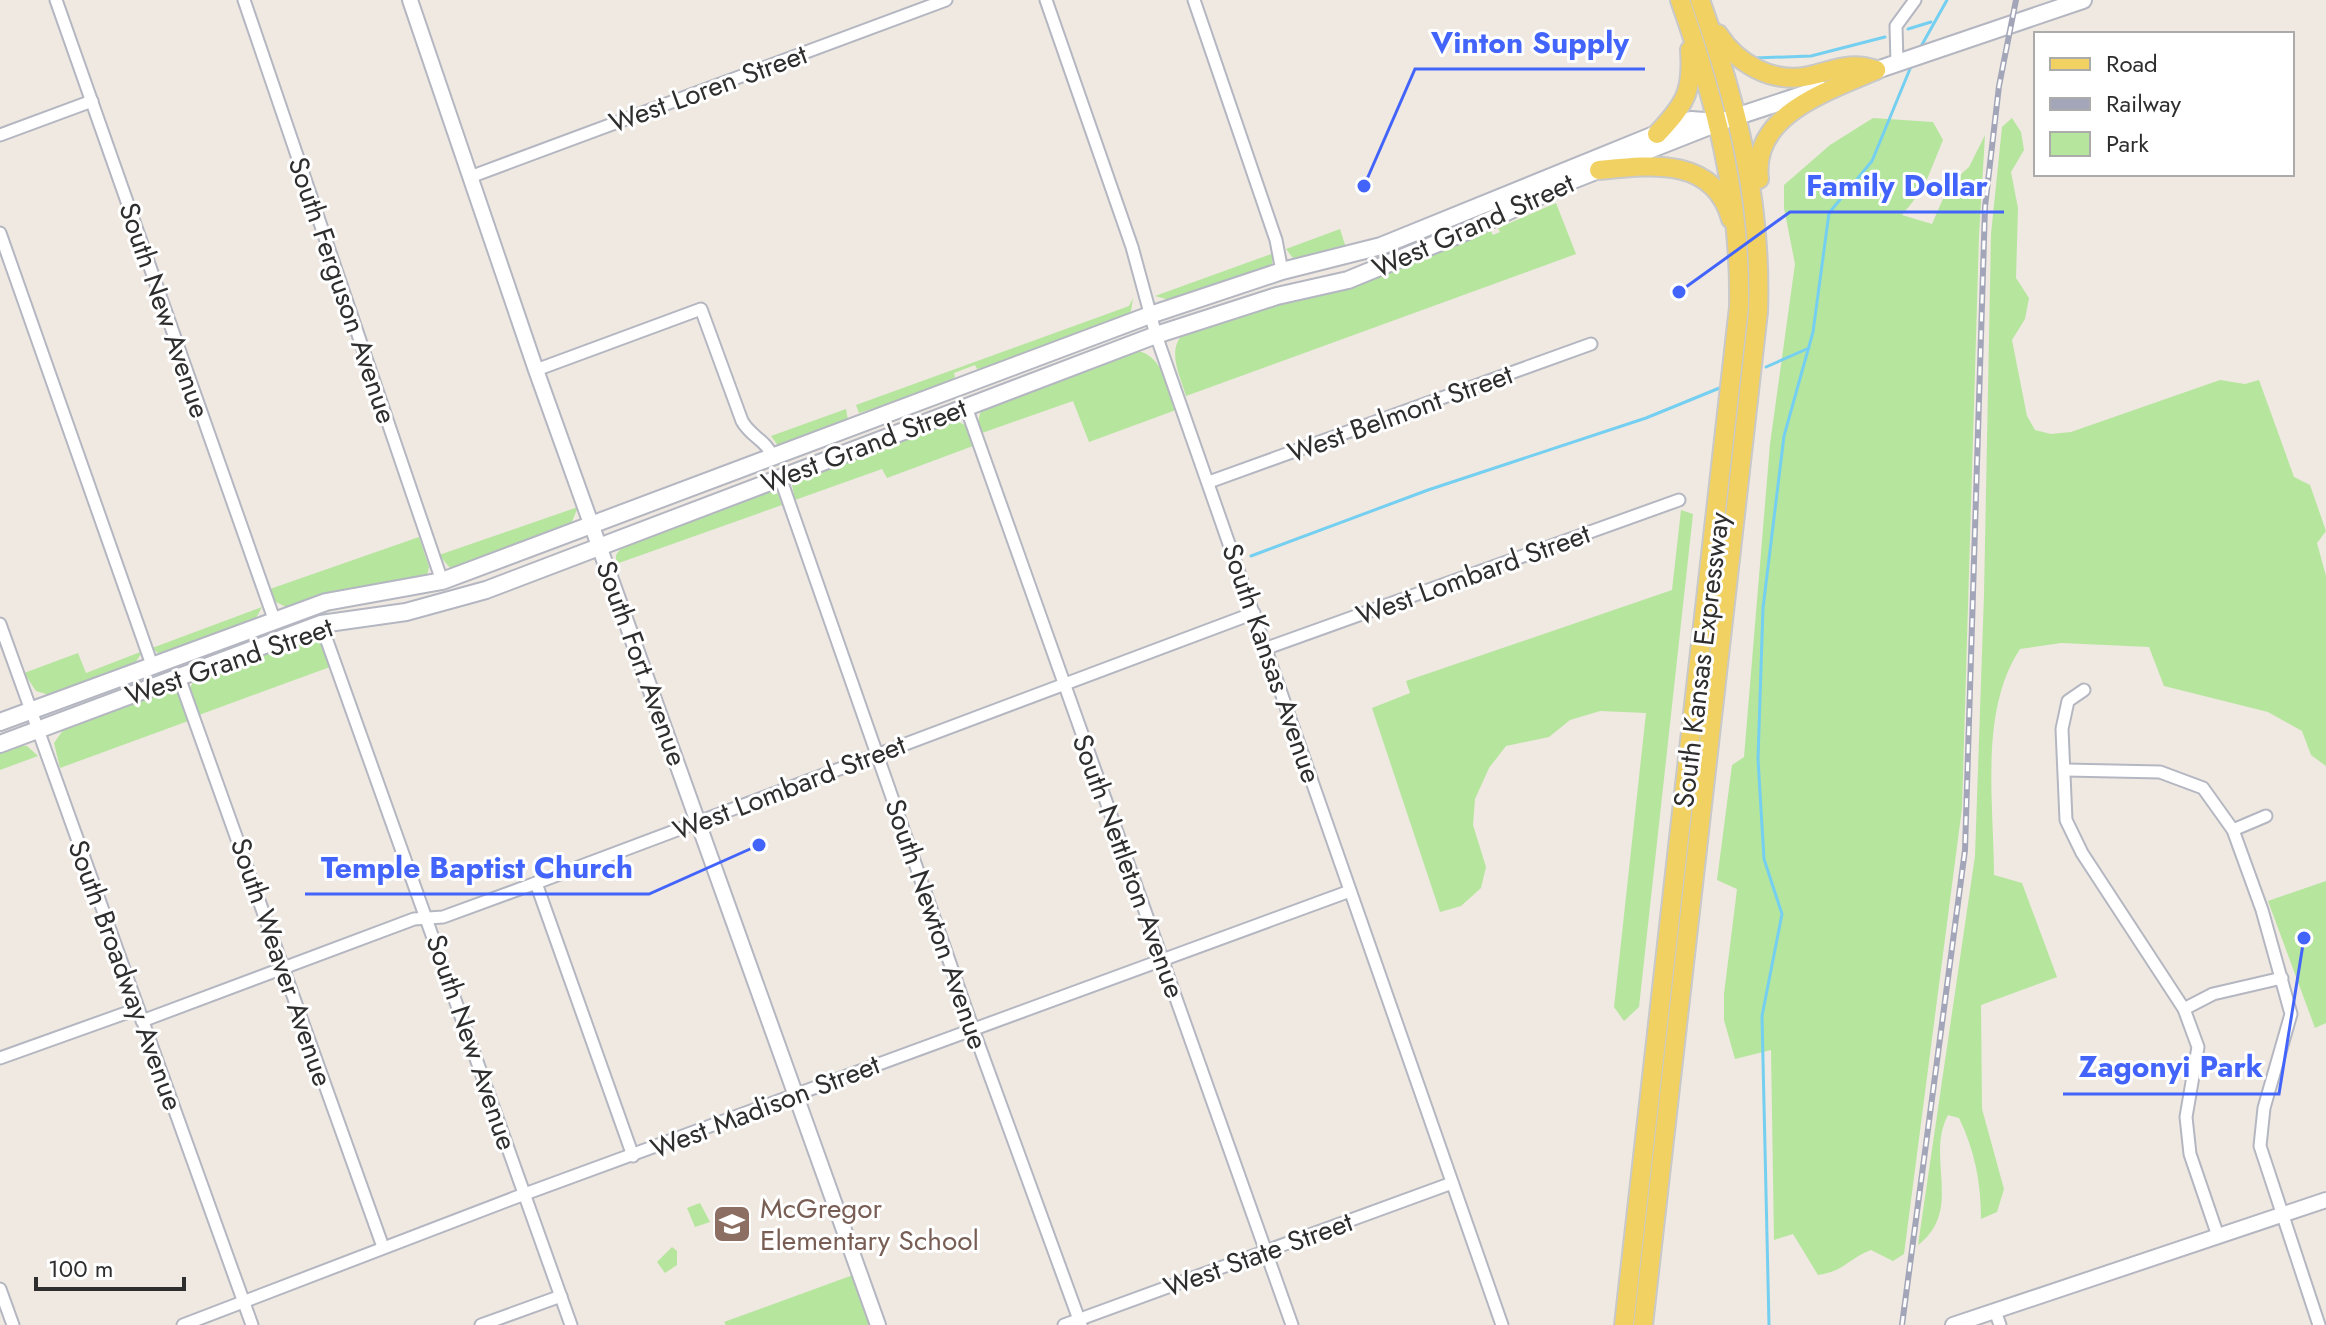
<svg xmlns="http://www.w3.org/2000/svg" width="2326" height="1325" font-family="Jost,sans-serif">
<rect width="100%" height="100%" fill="#efe9e1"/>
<g fill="#b6e59e">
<path d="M1873,118L1933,122L1943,140L1923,189L1902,215L1932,224L1949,185L1969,167L1985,135L1979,236L1962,808L1904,1254L1893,1261L1871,1250C1846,1260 1845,1271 1818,1275L1793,1234L1774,1240L1771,1050L1735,1059L1724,1020V994L1737,889L1717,880L1732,765L1744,757L1770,444L1795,264L1784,208V185L1830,145Z"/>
<path d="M2012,118L2021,132L2024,150L2011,172L2018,208L2016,278L2029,298L2025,319L2012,340L2027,416L2035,430L2051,434L2071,432L2220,380L2245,384L2259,380L2294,477L2310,485L2326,531L2317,543L2326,576V766L2311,755L2302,731L2268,712L2164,686L2149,647L2061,643L2020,649C1979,711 1994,804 1994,875L2022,883L2057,977L1981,1005L1982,1109L2004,1189L1997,1212L1981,1219C1981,1183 1975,1151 1959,1118L1948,1115C1925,1158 1964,1210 1918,1245L1975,856L1984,595L1991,234L2002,127Z"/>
<path d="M1556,203L1576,254L1186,396C1180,375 1166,350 1184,333L1254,307L1358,284L1491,231L1493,235L1500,232L1498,228Z"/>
<polygon points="1340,229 1347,251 1296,262 1286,249"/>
<polygon points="1274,253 1272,264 1264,269 1173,301 1155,296"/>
<polygon points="1133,298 1131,311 1124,318 1007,364 977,369 975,365 954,373 955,377 940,388 859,413 856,405 1129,306"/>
<path d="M1137,351C1163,355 1168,389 1176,410L1089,442L1073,401L982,433L978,422L981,410Z"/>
<polygon points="846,409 848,420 779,447 771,436"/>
<polygon points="955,420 965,425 973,446 887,478 882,469 795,500 792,485 795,480"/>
<polygon points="768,489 778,494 782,505 616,564 616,555 624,544"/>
<polygon points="578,507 571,524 451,569 439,555"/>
<polygon points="1681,510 1693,514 1639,1007 1624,1021 1614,1007 1646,713 1600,711 1570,720 1549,737 1506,746 1489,768 1475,799 1473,825 1486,867 1481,888 1461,906 1440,912 1372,708 1410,693 1406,681 1672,590"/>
<polygon points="419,537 429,567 427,576 286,607 274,601 270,589"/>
<polygon points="262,607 255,620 168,653 158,653 152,648"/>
<polygon points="311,636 320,640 330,667 199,715 190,688 194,680"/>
<polygon points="143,651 133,666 49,695 36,691 24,673 78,653 86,673"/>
<polygon points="170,689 179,691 191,720 60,768 54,743 66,726"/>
<polygon points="15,745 27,746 38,756 0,770 0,750"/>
<polygon points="2326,881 2326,1023 2315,1028 2268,901"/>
<polygon points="700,1203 710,1222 695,1227 687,1208"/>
<polygon points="672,1247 677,1251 677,1265 665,1273 657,1262"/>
<polygon points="853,1275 871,1325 726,1325 724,1322"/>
</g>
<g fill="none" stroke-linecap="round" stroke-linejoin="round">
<g stroke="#75cff0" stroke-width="3">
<polyline points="1908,29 1931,22"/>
<polyline points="1919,50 1947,0"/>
<polyline points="1755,58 1811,56 1885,37"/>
<polyline points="1766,367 1809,348"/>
<polyline points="1251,556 1428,490 1646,418 1722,387"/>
<polyline points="1769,1325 1762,1016 1782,914 1764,859 1758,759 1763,608 1784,436 1813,332 1829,213 1872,161 1912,64"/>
</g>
<defs>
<g id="minor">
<polyline points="56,0 274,619"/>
<polyline points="244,0 442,581"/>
<polyline points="1046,0 1132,247 1156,335 1502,1325"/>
<polyline points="1194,0 1276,240 1282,271"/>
<polyline points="1897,63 1896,26 1915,0"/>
<polyline points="0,135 92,101"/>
<polyline points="470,177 946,0"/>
<polyline points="0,233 152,665"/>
<path d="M536,370L701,309L742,421C751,437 766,440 773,457"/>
<polyline points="966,407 1292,1325"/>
<polyline points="780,477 973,1029 1081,1325"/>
<polyline points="1209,482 1591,344"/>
<polyline points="0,624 252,1325"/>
<polyline points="321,624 571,1325"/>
<polyline points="1267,648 1679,500"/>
<polyline points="179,677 383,1247"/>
<polyline points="2084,690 2068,701 2062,729 2066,820 2082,853 2184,1009 2198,1047 2186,1117 2190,1154 2218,1236"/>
<polyline points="2066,770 2160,772 2203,788 2233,830 2262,910 2291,1014 2264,1108 2260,1146 2319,1325"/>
<polyline points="2233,830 2266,816"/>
<polyline points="536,883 633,1156"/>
<polyline points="2184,1009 2213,994 2282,978"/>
<polyline points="142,1021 414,919 443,917 536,883 1254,613"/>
<polyline points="0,1058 137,1009"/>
<polyline points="0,1289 13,1325"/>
<polyline points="1995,1311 2000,1325"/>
<polyline points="183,1325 514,1198 1350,891"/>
<polyline points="481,1325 561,1296"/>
<polyline points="1064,1325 1452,1183"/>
</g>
<g id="tertiary">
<polyline points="410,0 536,370 878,1325"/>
<polyline points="1953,1325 2326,1200"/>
</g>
<g id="secondary">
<polyline points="1865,74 2083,0"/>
<polyline points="0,722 326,602 442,581 1150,315 1282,271 1381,246 1691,120 1718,122"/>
<polyline points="0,744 321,624 406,612 486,590 1156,335 1277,296 1348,280 1465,232 1573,180 1720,122 1820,89"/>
</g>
<g id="primary">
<path d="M1718,34C1737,63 1771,84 1809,76C1835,70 1850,61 1876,70"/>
<path d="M1657,134C1685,104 1693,92 1690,50"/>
<path d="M1599,170C1649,165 1714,156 1731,219"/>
<path d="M1759,179C1751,114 1829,91 1876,70"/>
<path d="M1624,1325L1739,307C1741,198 1716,102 1680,0"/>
<path d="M1643,1325L1758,312C1762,202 1737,103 1700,0"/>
</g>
</defs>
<use href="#minor" stroke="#b4b7c1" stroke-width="15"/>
<use href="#tertiary" stroke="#b4b7c1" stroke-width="18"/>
<use href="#secondary" stroke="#b4b7c1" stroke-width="20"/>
<use href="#primary" stroke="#c9c9c9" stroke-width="22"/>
<use href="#minor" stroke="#fff" stroke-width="11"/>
<use href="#tertiary" stroke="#fff" stroke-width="14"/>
<use href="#secondary" stroke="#fff" stroke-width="16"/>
<use href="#primary" stroke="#f2d163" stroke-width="18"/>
<defs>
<polyline id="rail" points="1902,1325 1965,850 1985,207 1999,86 2016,0"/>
</defs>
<use href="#rail" stroke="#a3a6b8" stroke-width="6"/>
<use href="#rail" stroke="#fff" stroke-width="3" stroke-dasharray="9" stroke-linecap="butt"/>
</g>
<defs>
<symbol id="school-square" viewBox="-11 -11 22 22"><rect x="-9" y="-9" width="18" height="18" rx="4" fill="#8d6e63" stroke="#fff"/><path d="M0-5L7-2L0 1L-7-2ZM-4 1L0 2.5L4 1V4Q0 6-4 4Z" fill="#fff"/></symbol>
</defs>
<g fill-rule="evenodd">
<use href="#school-square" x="710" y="1202" width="44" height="44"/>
</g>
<g text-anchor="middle" stroke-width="6" stroke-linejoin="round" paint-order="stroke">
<g font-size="28" fill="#2e2e2e" stroke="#fff">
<text transform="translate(708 88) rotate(-20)" y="10">West Loren Street</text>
<text transform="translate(1473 225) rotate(-24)" y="10">West Grand Street</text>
<text transform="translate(343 290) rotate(71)" y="10">South Ferguson Avenue</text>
<text transform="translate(165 310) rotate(71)" y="10">South New Avenue</text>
<text transform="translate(1400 413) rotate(-20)" y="10">West Belmont Street</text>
<text transform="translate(864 445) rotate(-21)" y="10">West Grand Street</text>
<text transform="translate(1473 574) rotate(-20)" y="10">West Lombard Street</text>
<text transform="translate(1701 660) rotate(-83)" y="10">South Kansas Expressway</text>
<text transform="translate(229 661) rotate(-19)" y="10">West Grand Street</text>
<text transform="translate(642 663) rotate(70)" y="10">South Fort Avenue</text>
<text transform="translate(1272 663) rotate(71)" y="10">South Kansas Avenue</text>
<text transform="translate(789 787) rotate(-21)" y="10">West Lombard Street</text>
<text transform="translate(1129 866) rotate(70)" y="10">South Nettleton Avenue</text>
<text transform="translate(937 924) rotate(71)" y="10">South Newton Avenue</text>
<text transform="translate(282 962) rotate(71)" y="10">South Weaver Avenue</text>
<text transform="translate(126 975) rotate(70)" y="10">South Broadway Avenue</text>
<text transform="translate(472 1042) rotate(71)" y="10">South New Avenue</text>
<text transform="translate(765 1106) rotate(-21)" y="10">West Madison Street</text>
<text transform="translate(1258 1254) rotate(-20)" y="10">West State Street</text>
</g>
<g font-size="28" fill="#785e54" stroke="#fff" text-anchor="start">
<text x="760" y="1218">McGregor<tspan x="760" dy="32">Elementary School</tspan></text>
</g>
</g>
<path fill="none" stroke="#4264fb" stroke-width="3" d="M1364 186L1415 69H1645M1679 292L1790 212H2004M759 845L649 894H305M2304 938L2279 1094H2063"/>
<g fill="#4264fb" stroke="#fff" stroke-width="3">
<circle cx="1364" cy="186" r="8"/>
<circle cx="1679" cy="292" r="8"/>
<circle cx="759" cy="845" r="8"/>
<circle cx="2304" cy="938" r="8"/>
</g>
<g font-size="30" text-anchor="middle" font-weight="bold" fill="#4264fb" stroke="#fff" stroke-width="6" stroke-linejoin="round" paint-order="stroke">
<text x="1530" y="53">Vinton Supply</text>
<text x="1897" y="196">Family Dollar</text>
<text x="477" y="878">Temple Baptist Church</text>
<text x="2171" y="1077">Zagonyi Park</text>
</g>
<rect x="2034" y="32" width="260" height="144" fill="#ffffff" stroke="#ababab" stroke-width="2"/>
<rect x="2050" y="58" width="40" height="12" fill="#f2d163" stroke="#ababab" stroke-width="2"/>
<text x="2106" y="72" font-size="24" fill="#2e2e2e">Road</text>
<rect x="2050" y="98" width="40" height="12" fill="#a3a6b8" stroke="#ababab" stroke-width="2"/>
<text x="2106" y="112" font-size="24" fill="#2e2e2e">Railway</text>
<rect x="2050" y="132" width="40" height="24" fill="#b6e59e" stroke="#ababab" stroke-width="2"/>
<text x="2106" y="152" font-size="24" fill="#2e2e2e">Park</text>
<path d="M36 1277v12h148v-12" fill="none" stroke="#2e2e2e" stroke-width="4"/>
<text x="48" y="1277" font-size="24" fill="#2e2e2e" stroke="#ffffff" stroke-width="6" paint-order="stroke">100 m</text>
</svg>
